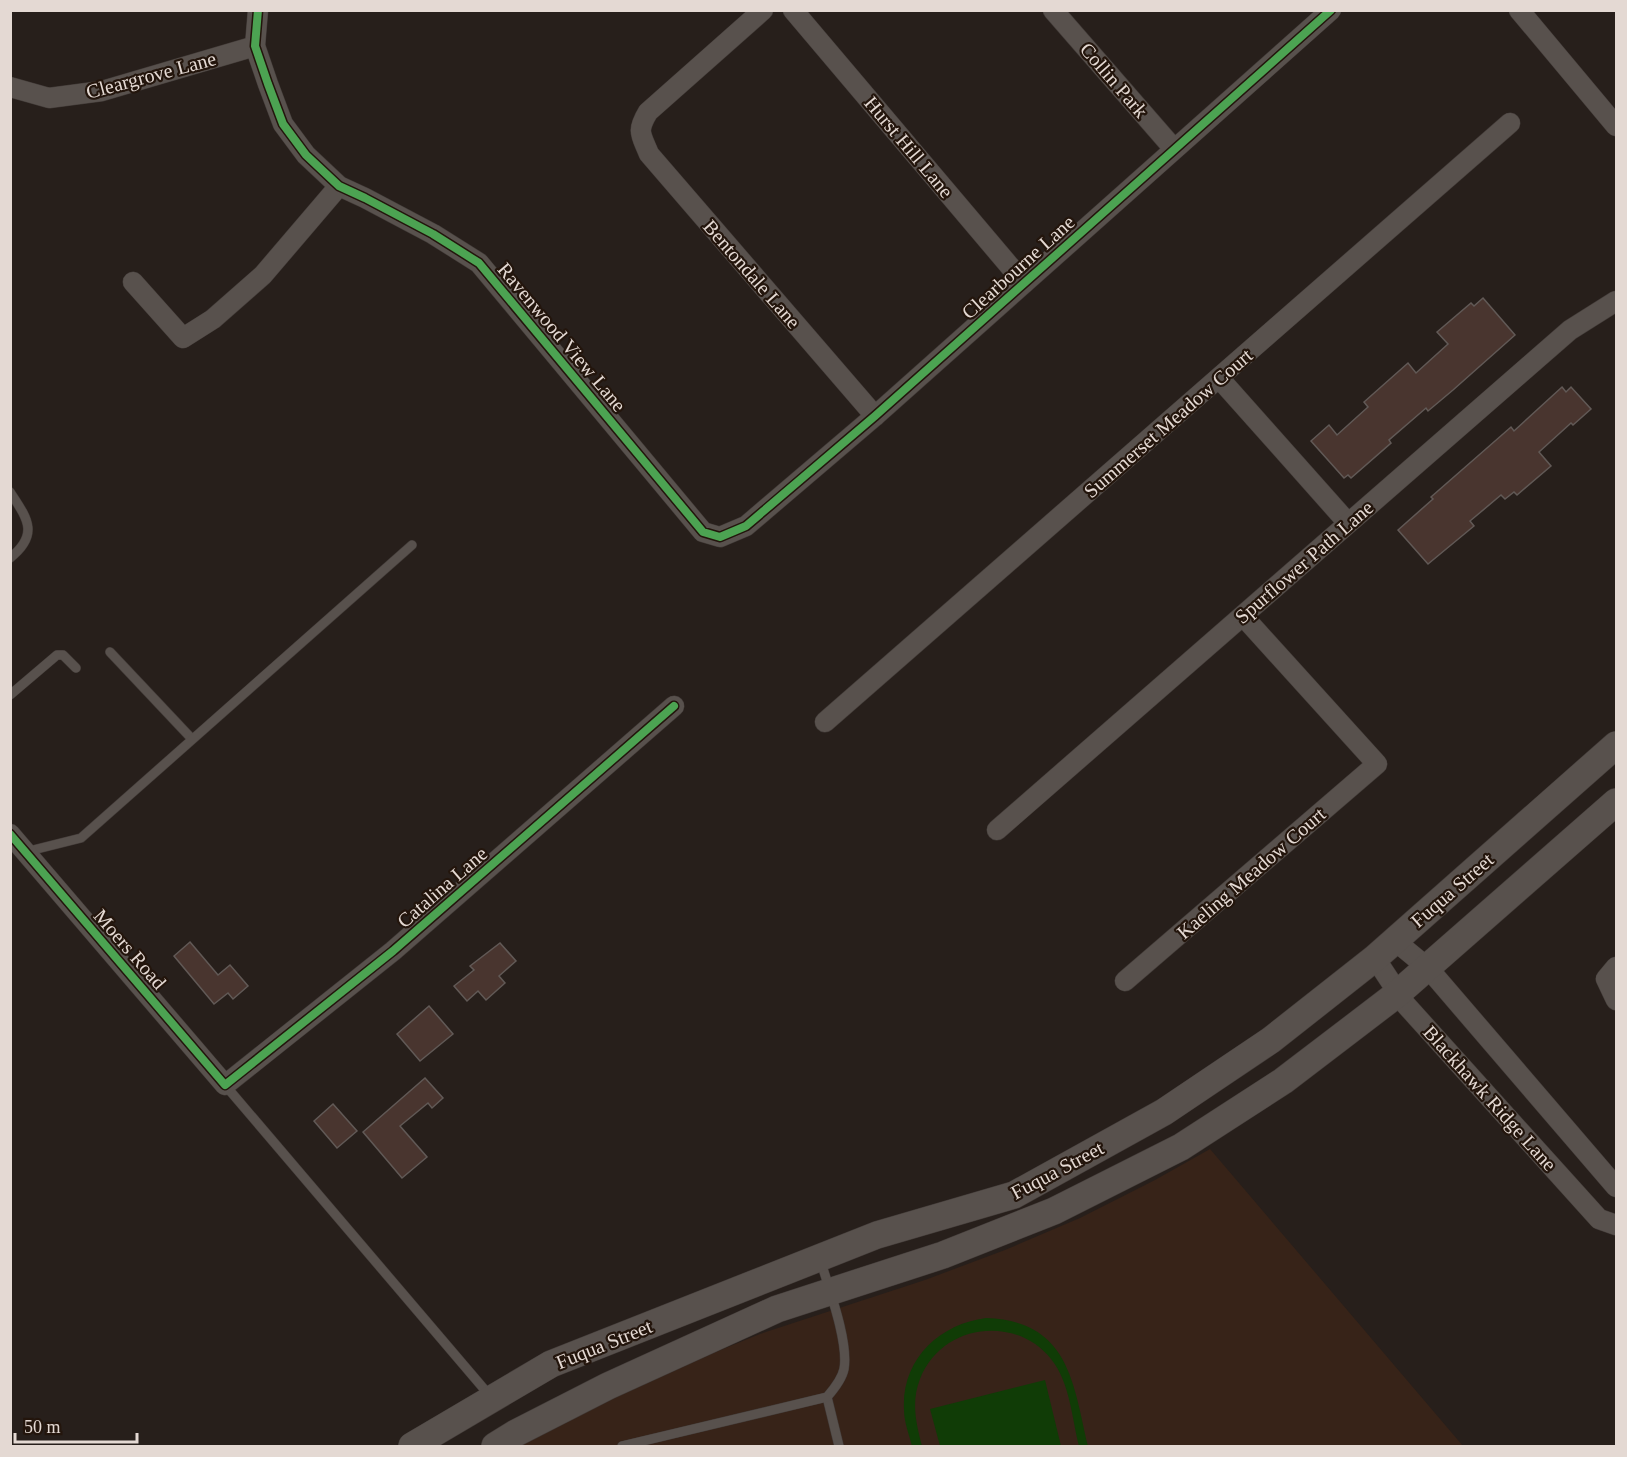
<svg xmlns="http://www.w3.org/2000/svg" width="1627" height="1457" font-family="'Times New Roman',serif">
<rect width="100%" height="100%" fill="#271f1b"/>
<polygon fill="#372318" points="1210,1149 1463,1446 520,1446 578,1413 669,1371 760,1334 925,1280 1005,1250 1080,1218 1155,1180"/>
<g fill="#103c06">
<path d="M986,1318C1069,1321 1073,1382 1088,1446H1079C1072,1419 1070,1382 1051,1359C1015,1314 941,1324 920,1379C911,1402 916,1423 922,1446H912C909,1434 904,1422 904,1410C901,1360 939,1324 986,1318Z"/>
<polygon points="1045,1380 1061,1446 940,1446 930,1409"/>
</g>
<g fill="#49352f" stroke="#615956" stroke-width="1.5">
<polygon points="1483,298 1515,335 1453,390 1428,411 1426,408 1389,440 1391,443 1351,478 1348,475 1344,478 1311,441 1329,425 1337,435 1368,407 1364,402 1408,363 1416,373 1448,344 1437,332 1471,303 1474,306"/>
<polygon points="1562,387 1566,392 1571,387 1591,409 1573,425 1571,423 1539,452 1551,466 1517,495 1514,492 1505,499 1501,495 1470,521 1474,526 1428,564 1398,530 1433,499 1431,497 1511,427 1514,431"/>
<polygon points="190,942 218,975 230,965 248,986 233,999 228,993 214,1004 174,956"/>
<polygon points="500,943 516,961 499,976 505,983 486,1000 478,991 467,1001 454,986 474,970 470,966"/>
<polygon points="429,1006 453,1034 420,1061 397,1034"/>
<polygon points="425,1078 443,1098 432,1108 428,1103 400,1126 427,1157 402,1178 363,1132"/>
<polygon points="333,1104 357,1131 337,1148 314,1121"/>
</g>
<g fill="none" stroke-linecap="round" stroke-linejoin="round">
<defs>
<g id="service">
<path d="M10,492C27,518 40,534 10,558"/>
<polyline points="110,652 192,739"/>
<polyline points="10,695 57,655 63,655 76,668"/>
<polyline points="25,852 81,838 412,545"/>
<polyline points="225,1085 490,1396"/>
<polyline points="827,1397 839,1446"/>
<path d="M622,1446L827,1397C834,1389 842,1379 844,1369C849,1342 828,1286 820,1259"/>
</g>
<g id="minor">
<polyline points="258,10 255,46 268,84 283,124 306,155 339,186 365,198 433,234 479,263 703,532 720,537 746,526 875,416 1331,10"/>
<path d="M763,10L648,112C636,132 641,134 649,154L875,416"/>
<polyline points="793,10 1024,283"/>
<polyline points="1053,10 1174,149"/>
<polyline points="1519,10 1616,126"/>
<polyline points="10,87 49,98 102,91 255,46"/>
<polyline points="133,282 183,338 213,319 263,275 339,186"/>
<polyline points="1219,378 1348,523"/>
<polyline points="825,722 1510,123"/>
<polyline points="997,830 1570,330 1616,301"/>
<polyline points="10,834 225,1085 393,951 674,706"/>
<polyline points="1394,940 1428,968 1616,1187"/>
<polyline points="1375,958 1406,1005 1599,1219 1616,1225"/>
<polyline points="1616,967 1606,979 1616,1000"/>
<polyline points="1125,981 1377,764 1243,616"/>
</g>
<g id="secondary">
<polyline points="412,1446 551,1364 877,1235 1014,1195 1164,1112 1271,1040 1375,958 1616,745"/>
<polyline points="495,1446 516,1433 608,1386 777,1309 943,1255 1054,1211 1181,1147 1283,1081 1397,994 1616,802"/>
</g>
</defs>
<use href="#service" stroke="#423b38" stroke-width="10"/>
<use href="#minor" stroke="#423b38" stroke-width="21"/>
<use href="#secondary" stroke="#423b38" stroke-width="28"/>
<use href="#service" stroke="#58514d" stroke-width="9"/>
<use href="#minor" stroke="#58514d" stroke-width="20"/>
<use href="#secondary" stroke="#58514d" stroke-width="27"/>
<defs>
<g id="cycleway">
<polyline points="258,10 255,46 268,84 283,124 306,155 339,186 365,198 433,234 479,263 703,532 720,537 746,526 875,416 1331,10"/>
<polyline points="10,834 225,1085 393,951 674,706"/>
</g>
</defs>
<use href="#cycleway" stroke="#23150c" stroke-width="11"/>
<use href="#cycleway" stroke="#4ca352" stroke-width="8"/>
</g>
<g text-anchor="middle" stroke-width="4.5" stroke-linejoin="round" paint-order="stroke">
<g font-size="20" fill="#e4d9d3" stroke="#23150c">
<text transform="translate(151 75) rotate(-15)" y="7">Cleargrove Lane</text>
<text transform="translate(1114 80) rotate(49)" y="7">Collin Park</text>
<text transform="translate(909 147) rotate(50)" y="7">Hurst Hill Lane</text>
<text transform="translate(1018 267) rotate(-42)" y="7">Clearbourne Lane</text>
<text transform="translate(752 274) rotate(49)" y="7">Bentondale Lane</text>
<text transform="translate(562 337) rotate(50)" y="7">Ravenwood View Lane</text>
<text transform="translate(1168 423) rotate(-41)" y="7">Summerset Meadow Court</text>
<text transform="translate(1304 562) rotate(-41)" y="7">Spurflower Path Lane</text>
<text transform="translate(1251 873) rotate(-41)" y="7">Kaeling Meadow Court</text>
<text transform="translate(442 887) rotate(-41)" y="7">Catalina Lane</text>
<text transform="translate(1452 890) rotate(-41)" y="7">Fuqua Street</text>
<text transform="translate(130 949) rotate(49)" y="7">Moers Road</text>
<text transform="translate(1490 1098) rotate(48)" y="7">Blackhawk Ridge Lane</text>
<text transform="translate(1057 1170) rotate(-28)" y="7">Fuqua Street</text>
<text transform="translate(604 1344) rotate(-22)" y="7">Fuqua Street</text>
</g>
</g>
<rect width="1627" height="1457" fill="none" stroke="#e4d9d3" stroke-width="24"/>
<path d="M15 1433v9h122v-9" fill="none" stroke="#e4d9d3" stroke-width="3"/>
<text x="24" y="1433" font-size="18" fill="#e4d9d3" stroke="#23150c" stroke-width="4.5" paint-order="stroke">50 m</text>
</svg>
